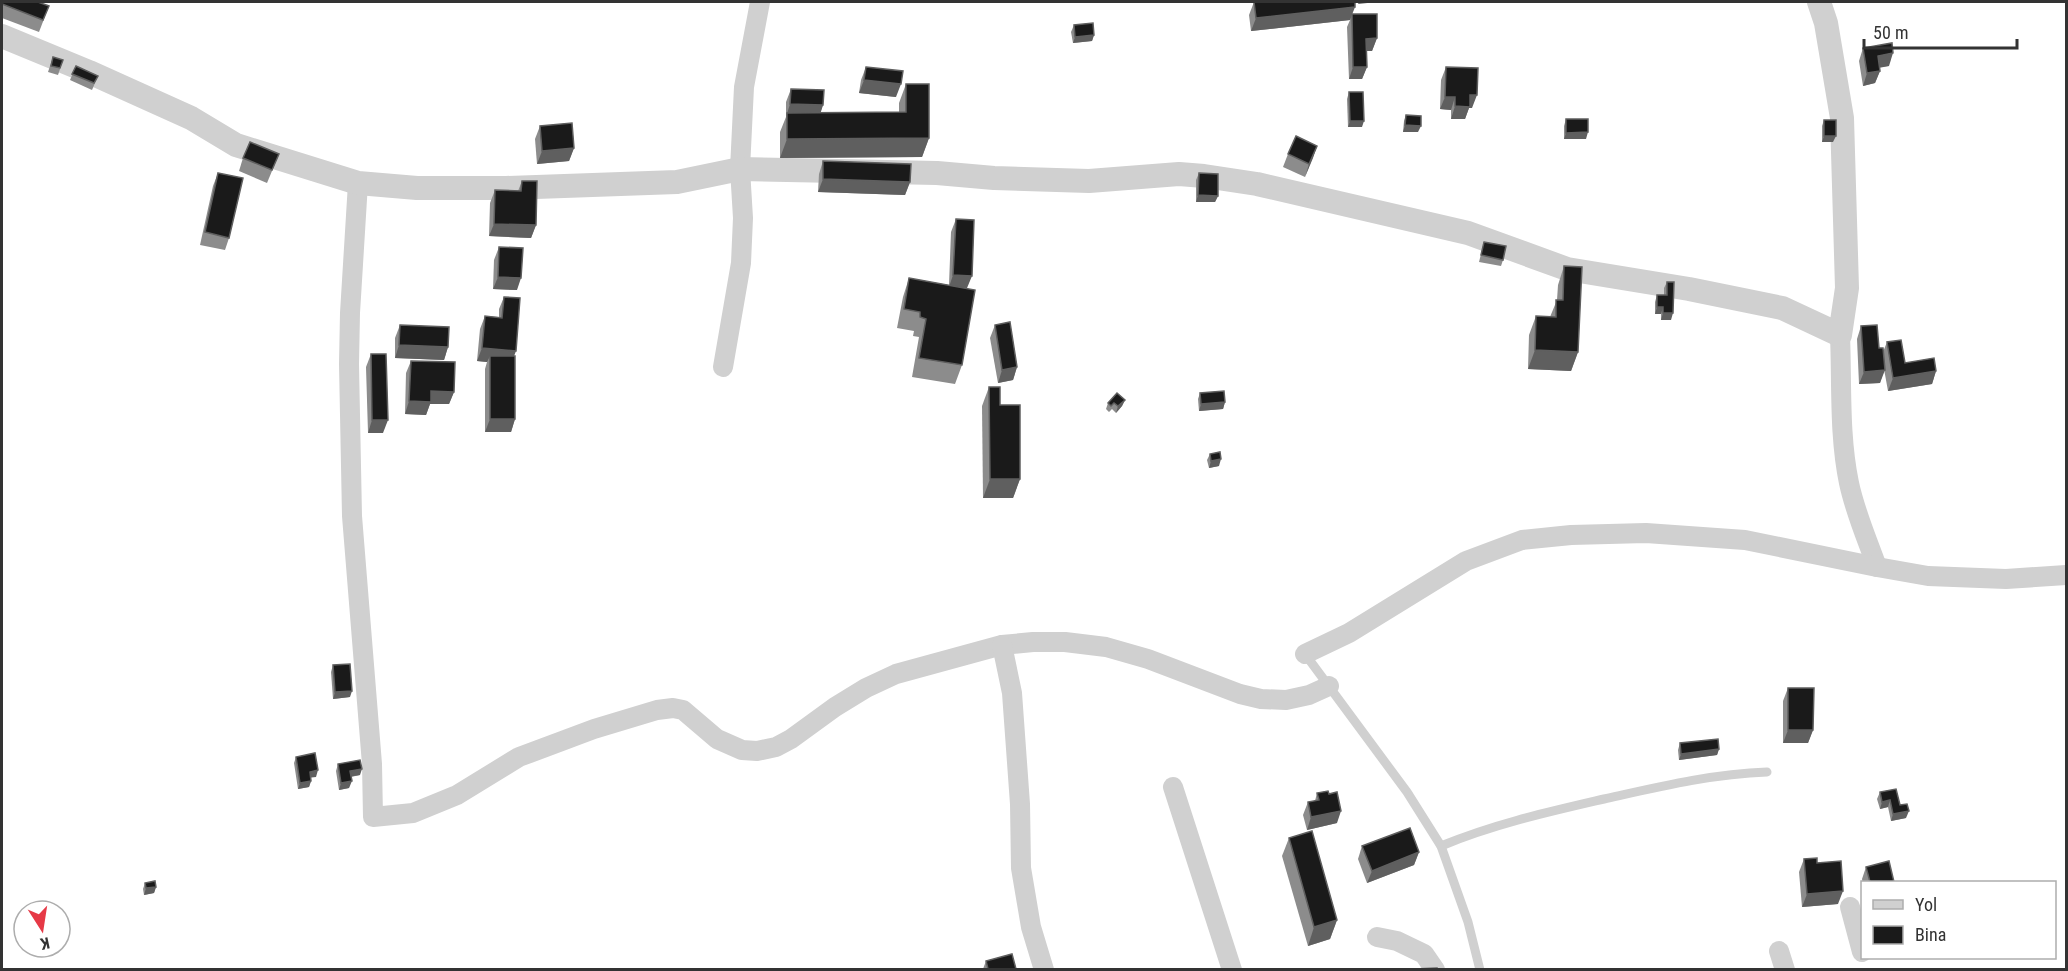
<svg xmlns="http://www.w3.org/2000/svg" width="2068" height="971" font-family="'Roboto Condensed',sans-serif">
<rect width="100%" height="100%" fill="#fff"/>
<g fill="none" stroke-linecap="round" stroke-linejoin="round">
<g stroke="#d0d0d0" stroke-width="9">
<polyline points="1305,654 1407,792 1441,846 1468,922 1480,970"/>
<path d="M1441,846C1494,824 1548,812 1604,799C1658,787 1711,774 1767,772"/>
</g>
<g stroke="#d0d0d0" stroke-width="20">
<polyline points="358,183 350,313 349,364 352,516 372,764 373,817 413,813 457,795 519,757 594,729 657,710 673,708 683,710 717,739 742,750 757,751 776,747 791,739 835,707 866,688 896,674 1002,645 1033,642 1065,642 1106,647 1148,659 1240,694 1261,699 1286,700 1309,695 1329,686"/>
<path d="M1840,335C1842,384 1839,435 1849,483C1855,512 1867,539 1877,567"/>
<polyline points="723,367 741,263 743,218 740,169 744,87 760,2"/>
<polyline points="1002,645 1012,693 1020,804 1021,868 1031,927 1044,970"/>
<polyline points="1305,654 1349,633 1466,561 1522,540 1571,535 1646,533 1745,540 1877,567 1928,576 2006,579 2066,575"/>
<polyline points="1173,787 1232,970"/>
<polyline points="1850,907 1862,952"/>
<polyline points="1377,937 1397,941 1424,954 1435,970"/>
<polyline points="1779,951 1785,970"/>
</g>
<polyline stroke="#d0d0d0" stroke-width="24" points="2,36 89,72 191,118 236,145 358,183 417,188 506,188 677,182 740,169 937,173 994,178 1089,181 1179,174 1204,176 1257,184 1468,233 1567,269 1689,289 1782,308 1840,335 1847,288 1842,118 1826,23 1819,2"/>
</g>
<g fill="#8c8c8c">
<polygon points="2,2 49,6 39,32 2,18"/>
<polygon points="1254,2 1353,14 1377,38 1372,51 1366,51 1367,67 1362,79 1349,79 1347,27 1350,20 1251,31 1249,15"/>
<polygon points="1074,25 1094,35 1092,41 1073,43 1071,32"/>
<polygon points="1863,48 1889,66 1879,67 1880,71 1875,83 1863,86 1859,61"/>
<polygon points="53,57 63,60 58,75 48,72"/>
<polygon points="76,66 98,76 92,90 70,80"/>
<polygon points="866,67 896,97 859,93 861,80"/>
<polygon points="1446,67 1472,108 1469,108 1465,119 1451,119 1451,110 1440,109 1441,80"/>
<polygon points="906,84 929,138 922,157 780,158 780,132 786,117 786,102 791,89 823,105 820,113 899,112 899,103"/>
<polygon points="1349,92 1362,127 1348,127 1347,99"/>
<polygon points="1406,115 1418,132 1403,132 1404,121"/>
<polygon points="1566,119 1586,139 1564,139 1564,126"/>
<polygon points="1824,120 1833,142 1822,142 1822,126"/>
<polygon points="540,126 574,148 569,161 537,164 535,139"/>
<polygon points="1317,146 1305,177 1283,167 1288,154"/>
<polygon points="279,154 267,183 239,171 243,158"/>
<polygon points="823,161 910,182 905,195 818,192 819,174"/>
<polygon points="218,173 229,238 225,250 200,245 213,186"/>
<polygon points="1199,173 1218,196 1215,202 1196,202 1196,180"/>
<polygon points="522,181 536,225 531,238 489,236 490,203 495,190 518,191"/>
<polygon points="956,219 967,288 962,365 955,384 912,377 919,337 913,336 914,331 897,328 903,297 909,278 949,285 951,232"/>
<polygon points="1484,242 1503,260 1501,266 1479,262"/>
<polygon points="499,247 517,290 493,289 494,260"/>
<polygon points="1564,266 1578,352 1571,371 1528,369 1529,335 1536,316 1550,317 1557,300 1558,285"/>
<polygon points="1667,282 1671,320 1661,320 1661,314 1655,314 1655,302 1657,295 1664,295 1664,288"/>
<polygon points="504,297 514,356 515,419 511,432 485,432 485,369 487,362 477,361 480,329 485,316 499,317 499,309"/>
<polygon points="400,325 448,347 444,360 395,358 395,338"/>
<polygon points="995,325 1017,367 1013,380 998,383 990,338"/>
<polygon points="1861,326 1879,348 1883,352 1887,342 1905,363 1936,371 1932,384 1888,391 1884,369 1880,383 1859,384 1857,339"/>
<polygon points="371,354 383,433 368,433 366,367"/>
<polygon points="411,361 454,392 449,404 430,404 426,415 405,414 406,373"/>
<polygon points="989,387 1000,405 1020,479 1013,498 983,498 982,406"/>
<polygon points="1200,393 1225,402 1223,409 1199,411 1198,399"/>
<polygon points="1125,400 1122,406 1116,413 1112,409 1109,412 1106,409 1108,403"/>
<polygon points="1210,454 1219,466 1209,468 1207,460"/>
<polygon points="333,665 350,697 333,699 331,672"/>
<polygon points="1788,688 1813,730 1808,743 1783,743 1783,701"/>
<polygon points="1680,743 1719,749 1717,755 1679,760 1678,750"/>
<polygon points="296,757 316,777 311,777 311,781 309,787 298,789 294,763"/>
<polygon points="338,764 360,775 351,777 349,788 339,790 336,771"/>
<polygon points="1880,792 1900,805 1906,818 1891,821 1888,807 1880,809 1877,799"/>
<polygon points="1317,793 1337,823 1307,830 1303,815 1308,802 1315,801"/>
<polygon points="1289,838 1337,920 1330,939 1308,946 1282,856"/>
<polygon points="1362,846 1419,852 1414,865 1367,883 1358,859"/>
<polygon points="1804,859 1817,863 1838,904 1802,907 1799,872"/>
<polygon points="1866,867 1894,882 1863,882 1863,884 1862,879"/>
<polygon points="145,883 156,887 154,893 144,895 143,889"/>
<polygon points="986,961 1016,969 983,969"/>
</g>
<g fill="#5f5f5f">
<polygon points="1359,2 1377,2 1358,4"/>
<polygon points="1355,7 1350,20 1251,31 1256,18"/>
<polygon points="1094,35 1092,41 1073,43 1075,37"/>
<polygon points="1377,38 1372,51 1362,51 1366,39"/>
<polygon points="1893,53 1889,66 1873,69 1878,56"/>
<polygon points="1353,67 1367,67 1362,79 1349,79"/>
<polygon points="1880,71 1875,83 1863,86 1867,73"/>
<polygon points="864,80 901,84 896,97 859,93"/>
<polygon points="1470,95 1477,95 1472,108 1469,108 1465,119 1451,119 1455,106"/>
<polygon points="1445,97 1455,97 1451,110 1440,109"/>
<polygon points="790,104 823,105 819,118 787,113 786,117"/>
<polygon points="1350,121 1364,121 1362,127 1348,127"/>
<polygon points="1405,125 1421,126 1418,132 1403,132"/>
<polygon points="1588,132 1586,139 1564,139 1566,133"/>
<polygon points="1824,136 1836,136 1833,142 1822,142"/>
<polygon points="929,138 922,157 780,158 787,139"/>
<polygon points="1317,146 1313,158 1305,177 1309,164"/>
<polygon points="574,148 569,161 537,164 542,151"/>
<polygon points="823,179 910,182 905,195 818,192"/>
<polygon points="1198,195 1218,196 1215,202 1196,202"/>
<polygon points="494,224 536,225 531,238 489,236"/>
<polygon points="953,275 972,276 967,288 949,287"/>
<polygon points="498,277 521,278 517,290 493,289"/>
<polygon points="1657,307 1663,307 1661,314 1655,314"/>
<polygon points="1663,313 1673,313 1671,320 1661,320"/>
<polygon points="399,345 448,347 444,360 395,358"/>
<polygon points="482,348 516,351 511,364 490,356 487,362 477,361"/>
<polygon points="1535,350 1578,352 1571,371 1528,369"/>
<polygon points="1017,367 1013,380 998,383 1002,370"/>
<polygon points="1885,370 1880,383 1859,384 1864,372"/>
<polygon points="1936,371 1932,384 1888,391 1893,378"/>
<polygon points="431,391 454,392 449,404 430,404 426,415 405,414 409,401"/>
<polygon points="1125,400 1122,406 1116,413 1118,406"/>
<polygon points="1225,402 1223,409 1199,411 1201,404"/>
<polygon points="490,419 515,419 511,432 485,432"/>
<polygon points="372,420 388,420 383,433 368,433"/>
<polygon points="1221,459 1219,466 1209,468 1211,461"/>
<polygon points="990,479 1020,479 1013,498 983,498"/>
<polygon points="352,691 350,697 333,699 335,692"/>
<polygon points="1788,730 1813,730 1808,743 1783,743"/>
<polygon points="1719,749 1717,755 1679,760 1681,754"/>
<polygon points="362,769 360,775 348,777 350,771"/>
<polygon points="318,770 316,777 307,778 310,772"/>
<polygon points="311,781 309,787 298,789 300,783"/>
<polygon points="352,781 349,788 339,790 341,783"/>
<polygon points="1890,800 1888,807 1880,809 1882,802"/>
<polygon points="1341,811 1337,823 1307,830 1311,817"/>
<polygon points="1909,811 1906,818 1891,821 1893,814"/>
<polygon points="1419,852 1414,865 1367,883 1372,871"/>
<polygon points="156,887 154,893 144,895 146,888"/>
<polygon points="1843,891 1838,904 1802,907 1807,894"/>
<polygon points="1337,920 1330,939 1308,946 1314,927"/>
</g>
<g fill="#1a1a1a" stroke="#5f5f5f" stroke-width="1.5">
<polygon points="2,2 38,2 49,6 43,20 2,4"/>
<polygon points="1254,2 1355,2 1355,7 1256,18"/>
<polygon points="1352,14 1377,14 1377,38 1366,39 1367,67 1353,67"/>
<polygon points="1093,23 1094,35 1075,37 1074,25"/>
<polygon points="1892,43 1893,53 1878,56 1880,71 1867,73 1863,48"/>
<polygon points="53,57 63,60 60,68 51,66"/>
<polygon points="76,66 98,76 94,83 72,74"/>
<polygon points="866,67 903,71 901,84 864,80"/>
<polygon points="1446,67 1478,68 1477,95 1470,95 1470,107 1455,106 1455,97 1445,97"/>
<polygon points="906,84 929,84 929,138 787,139 787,113 906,112"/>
<polygon points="791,89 824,90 823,105 790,104"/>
<polygon points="1349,92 1363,92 1364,121 1350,121"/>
<polygon points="1406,115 1421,116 1421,126 1405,125"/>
<polygon points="1566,119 1588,119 1588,132 1566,133"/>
<rect x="1824" y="120" width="12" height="16"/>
<polygon points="572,123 574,148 542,151 540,126"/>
<polygon points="1296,136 1317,146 1309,164 1288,154"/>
<polygon points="250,142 279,154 272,170 243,158"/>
<polygon points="823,161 911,164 910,182 823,179"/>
<polygon points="218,173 243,178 229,238 205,232"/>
<polygon points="1199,173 1218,174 1218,196 1198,195"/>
<polygon points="522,181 537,181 536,225 494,224 495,190 521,191"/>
<polygon points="956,219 974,220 972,276 953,275"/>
<polygon points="1484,242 1506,246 1503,260 1481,255"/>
<polygon points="499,247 523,248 521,278 498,277"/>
<polygon points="1564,266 1582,267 1578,352 1535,350 1536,316 1556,317 1556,300 1563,300"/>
<polygon points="909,278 975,290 962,365 919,358 926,319 920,317 920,312 904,309"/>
<polygon points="1667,282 1674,282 1673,313 1663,313 1663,307 1657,307 1657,295 1667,295"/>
<polygon points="504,297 520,298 516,351 482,348 485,316 502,318"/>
<polygon points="1010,322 1017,367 1002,370 995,325"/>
<polygon points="400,325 449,327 448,347 399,345"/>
<polygon points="1877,325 1879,348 1883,348 1885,370 1864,372 1861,326"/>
<polygon points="1901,340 1905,363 1934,358 1936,371 1893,378 1887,342"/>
<polygon points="371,354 386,354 388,420 372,420"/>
<rect x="490" y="356" width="25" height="63"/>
<polygon points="411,361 455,362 454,392 431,391 431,402 409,401"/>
<polygon points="989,387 1000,387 1000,405 1020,405 1020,479 990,479"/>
<polygon points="1224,391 1225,402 1201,404 1200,393"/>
<polygon points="1117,393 1125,400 1118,406 1114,403 1111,406 1108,403"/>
<polygon points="1220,452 1221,459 1211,461 1210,454"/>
<polygon points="350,664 352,691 335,692 333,665"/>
<polygon points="1788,688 1814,688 1813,730 1788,730"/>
<polygon points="1718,739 1719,749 1681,754 1680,743"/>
<polygon points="315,753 318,770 310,772 311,781 300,783 296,757"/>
<polygon points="360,760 362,769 350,771 352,781 341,783 338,764"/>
<polygon points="1896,789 1900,805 1907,804 1909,811 1893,814 1890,800 1882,802 1880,792"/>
<polygon points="1328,791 1329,794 1337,792 1341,811 1311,817 1308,802 1319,800 1317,793"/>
<polygon points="1410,828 1419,852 1372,871 1362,846"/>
<polygon points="1312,831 1337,920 1314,927 1289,838"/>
<polygon points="1817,858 1817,863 1841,861 1843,891 1807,894 1804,859"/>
<polygon points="1889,861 1894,882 1870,882 1866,867"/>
<polygon points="155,881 156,887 146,888 145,883"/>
<polygon points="1012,954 1016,969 988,969 986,961"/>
<polygon points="1437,968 1437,969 1414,969"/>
</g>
<rect width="2068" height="971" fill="none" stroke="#333333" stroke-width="6"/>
<rect x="1861" y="881" width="195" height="78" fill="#ffffff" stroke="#adadad" stroke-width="1.5"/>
<rect x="1873" y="900" width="30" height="9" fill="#d0d0d0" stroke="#adadad" stroke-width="1.5"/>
<text x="1915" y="911" font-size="18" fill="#333333">Yol</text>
<rect x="1873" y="926" width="30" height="18" fill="#1a1a1a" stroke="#adadad" stroke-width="1.5"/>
<text x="1915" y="941" font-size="18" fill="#333333">Bina</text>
<g transform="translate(42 929) rotate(168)"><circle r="28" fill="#ffffff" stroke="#adadad" stroke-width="1.5"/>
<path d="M0-4.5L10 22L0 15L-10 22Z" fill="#e63946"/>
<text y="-9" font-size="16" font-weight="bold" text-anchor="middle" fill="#333333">K</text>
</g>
<path d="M1864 39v9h153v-9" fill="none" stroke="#333333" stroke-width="3"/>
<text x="1873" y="39" font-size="18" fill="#333333" stroke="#ffffff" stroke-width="4.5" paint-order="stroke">50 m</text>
</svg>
